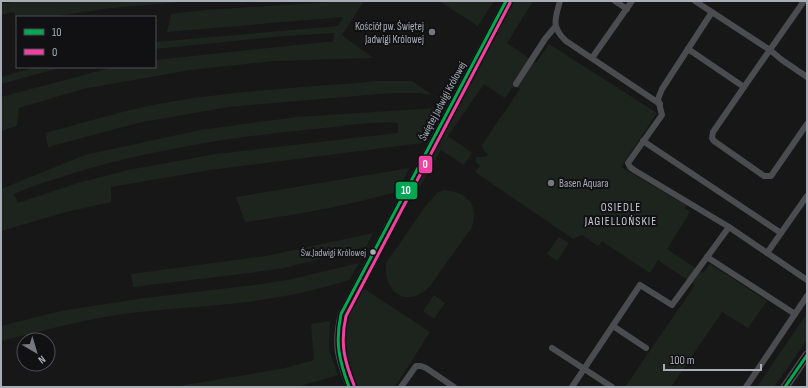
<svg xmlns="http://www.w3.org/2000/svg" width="808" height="388" font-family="'Sofia Sans Condensed',sans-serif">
<rect width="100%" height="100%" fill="#171717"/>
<g fill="#1d241e" fill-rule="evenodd">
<polygon points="17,1 193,1 112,8 50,17 17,17 17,23 14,12 1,15 1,4"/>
<polygon points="347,1 364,1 342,35 373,58 275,61 190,70 83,89 19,108 17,126 1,131 1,97 114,67 155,67 155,60 326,42 333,42 334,33 284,36 155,49 155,42 338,26 343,17 167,32 171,14 205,10"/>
<polygon points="439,1 494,1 478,26"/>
<polygon points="509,1 533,1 507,43 536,63 549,44 657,113 621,167 686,205 685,208 690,212 667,249 703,273 710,264 767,301 748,328 722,312 671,387 625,387 695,285 658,260 650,273 602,241 598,246 582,235 573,239 475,172 480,166 476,162 476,157 486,157 488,154 484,151 482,145 520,89 516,87 512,88 505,98 484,84 448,136 472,153 464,165 441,150 420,186 417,184 419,175 424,164"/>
<polygon points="36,67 63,67 1,84 1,77"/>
<path d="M378,81H412L432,95L419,93H391L229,107L142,122L48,147L45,133C90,121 134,107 181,100C246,90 312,87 378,81Z"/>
<path d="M437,108L422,143L210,170L117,186L111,187V202L66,212L1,231V189L85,155L200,130L297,117ZM398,123V133L216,154L128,170L78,183L18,203L14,194C33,185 56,179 77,172C154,149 233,137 313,129C341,127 370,121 398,123Z"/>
<path d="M410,168L396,192C346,206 296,215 245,222L236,197Z"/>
<path d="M445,190C467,193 479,204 472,227L430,286C408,309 383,294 386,263L427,204L438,192Z"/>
<polygon points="373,233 366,247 284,268 249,273 133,287 131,274 266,256"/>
<polygon points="559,237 569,243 557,261 547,254"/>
<path d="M359,263L349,280C313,291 276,299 238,303C200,307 161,309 123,314C82,320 41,331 1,341V326L61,311L105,304L145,298L263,284L292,279Z"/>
<path d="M363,288L430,332L395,387H354C349,373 343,360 342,345C340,325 352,304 363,288Z"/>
<polygon points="434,295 445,303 434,319 423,311"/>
<polygon points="807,313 807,340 774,387 757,387"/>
<polygon points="330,321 329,350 338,375 297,387 173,387 281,369 314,360 311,324"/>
</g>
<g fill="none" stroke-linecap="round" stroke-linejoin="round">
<g stroke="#4b4c50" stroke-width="6">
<path d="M560,1C555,19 551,27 566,41L660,104"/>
<polyline points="615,1 627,9"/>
<polyline points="695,1 770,50 782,60 807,77"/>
<polyline points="712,12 662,89 658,99 662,115 628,163 630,167 634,170 729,227 807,280"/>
<polyline points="688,49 744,87 804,1"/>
<polyline points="592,58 632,1"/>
<polyline points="516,84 545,39 555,27"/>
<polyline points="744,87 713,132 712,138 714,141 764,176 771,176 807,124"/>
<polyline points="643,141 781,233"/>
<polyline points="767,253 807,196"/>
<polyline points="707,257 795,314"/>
<polyline points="613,326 646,348"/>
<polyline points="552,348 612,387"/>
<path d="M349,387C338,359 333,345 341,314L506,1"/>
<polyline points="401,387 416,366 421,366 426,368 454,387"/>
<polyline points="572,387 640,285 672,305 729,227"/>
<polyline points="746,387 807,296"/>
</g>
<polyline stroke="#4a4a4e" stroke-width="9" points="785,387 807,355"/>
<defs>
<g id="bus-1">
<path d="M349,387C339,360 335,343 341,314L506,1"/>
<polyline points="785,387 807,355"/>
</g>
<path id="bus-2" d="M354,385C344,360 340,343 346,316L510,3"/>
</defs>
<use href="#bus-1" stroke="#111113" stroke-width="6"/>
<use href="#bus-2" stroke="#111113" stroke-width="6"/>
<use href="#bus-1" stroke="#00a651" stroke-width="3"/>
<use href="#bus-2" stroke="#f240a1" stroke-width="3"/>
</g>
<g fill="#757880" stroke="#111113" stroke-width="1.5">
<circle cx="432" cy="32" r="4"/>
<circle cx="551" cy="183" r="4"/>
</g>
<circle fill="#a8adb8" stroke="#111113" stroke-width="1.5" cx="373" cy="252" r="3.5"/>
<g text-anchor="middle" stroke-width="4" stroke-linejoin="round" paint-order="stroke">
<g font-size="10" fill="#a8adb8" stroke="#111113" text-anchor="end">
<text x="366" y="256">Św.Jadwigi Królowej</text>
</g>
<g font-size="11" fill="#a8adb8" stroke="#111113" text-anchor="end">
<text x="424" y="30">Kościół pw. Świętej<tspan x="424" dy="13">Jadwigi Królowej</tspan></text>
<text x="559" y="187" text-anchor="start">Basen Aquara</text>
</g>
<g font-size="11" fill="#a8adb8" stroke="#111113">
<text transform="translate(442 101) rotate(-62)" y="4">Świętej Jadwigi Królowej</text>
</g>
<g font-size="12" letter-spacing="1" fill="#c9ccd4" stroke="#111113">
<text x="621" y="211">OSIEDLE<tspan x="621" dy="14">JAGIELLOŃSKIE</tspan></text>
</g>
</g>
<g stroke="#111113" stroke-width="1.5">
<rect x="418" y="155" width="15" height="19" rx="4" fill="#f240a1"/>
<rect x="395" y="181" width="23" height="19" rx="4" fill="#00a651"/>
</g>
<g font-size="11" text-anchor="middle" font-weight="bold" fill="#fff">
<text x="425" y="168">0</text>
<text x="406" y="194">10</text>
</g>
<rect width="808" height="388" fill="none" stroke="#a8adb8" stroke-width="4"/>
<rect x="16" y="16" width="140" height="52" fill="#111113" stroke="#4d4f55"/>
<rect x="24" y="29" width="20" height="6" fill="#00a651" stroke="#4d4f55"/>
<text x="52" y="36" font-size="12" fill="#a8adb8">10</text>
<rect x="24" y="49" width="20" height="6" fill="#f240a1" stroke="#4d4f55"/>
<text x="52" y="56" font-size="12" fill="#a8adb8">0</text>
<g transform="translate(36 352) rotate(142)"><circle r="19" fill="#111113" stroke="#4d4f55"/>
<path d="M0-3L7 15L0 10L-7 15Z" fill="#757880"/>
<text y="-6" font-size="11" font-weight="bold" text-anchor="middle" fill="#a8adb8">N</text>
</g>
<path d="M664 364v6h97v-6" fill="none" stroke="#a8adb8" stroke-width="2"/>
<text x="670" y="364" font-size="12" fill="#a8adb8" stroke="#111113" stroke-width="3" paint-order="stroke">100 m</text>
</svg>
